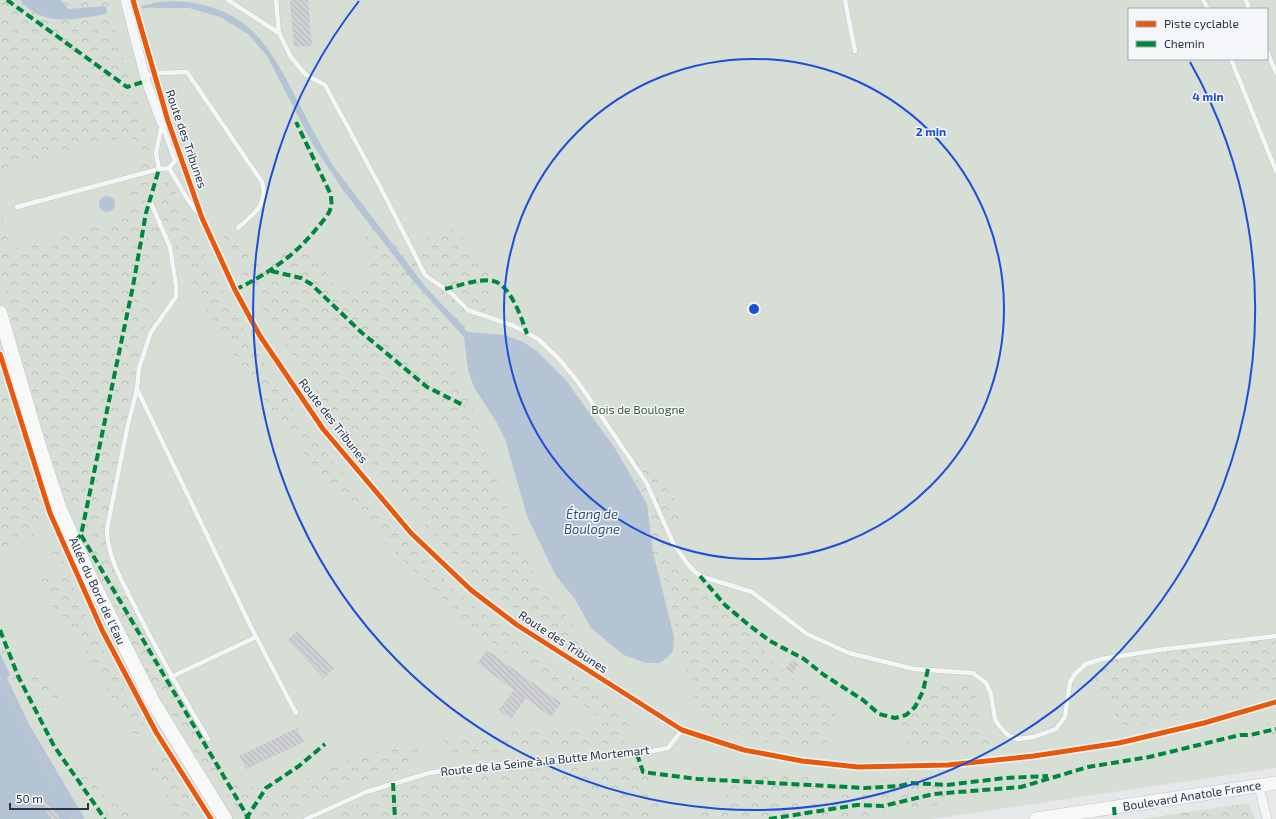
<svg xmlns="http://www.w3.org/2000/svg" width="1276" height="819" font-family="'Exo 2',sans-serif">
<defs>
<pattern id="forest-crowns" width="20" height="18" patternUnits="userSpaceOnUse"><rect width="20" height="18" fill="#d6ded6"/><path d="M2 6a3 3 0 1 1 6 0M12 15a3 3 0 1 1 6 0" fill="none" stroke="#b8bfb9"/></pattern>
<pattern id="building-back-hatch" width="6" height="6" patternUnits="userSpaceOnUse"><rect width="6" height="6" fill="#ced0d3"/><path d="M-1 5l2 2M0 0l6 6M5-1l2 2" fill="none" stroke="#b1b3b6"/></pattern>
</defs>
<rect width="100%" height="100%" fill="#e6e8ea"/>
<path fill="#d6ded6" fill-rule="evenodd" d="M0,0H1276V768L932,819H85L29,724L7,678L9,675L0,653ZM1129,9H1267V59H1129Z"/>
<g fill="url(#forest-crowns)">
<path d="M0,0H20L24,4L111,13L129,79H123L114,75L109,81L124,94L136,97L151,147L149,168L136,172C138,156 140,148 130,135L0,169Z"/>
<polygon points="61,0 108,0 112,4 111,6 68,9"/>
<polygon points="150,175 137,251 83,503 77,505 66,501 52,465 6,297 0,270 0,209 10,249 131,216 131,180"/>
<path d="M171,180C205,265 250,346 302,421C329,460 363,496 396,530C419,555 443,580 469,602C514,641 565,673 616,704L626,714L630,735L624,742L609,748L607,743L604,742L455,756L448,749L443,739L608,723L475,630L327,486L238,363L200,300L157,206L158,200L166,181Z"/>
<polygon points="151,209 165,246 139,352 104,535 108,555 150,645 214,755 240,782 261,790 253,806 244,815 211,779 139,660 89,555 86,541 86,528 145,246"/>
<path d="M368,222H376L408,259L419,255V241L444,229H457L486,269L494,288C485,314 486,317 457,324L447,340L457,374L480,426L483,443L521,546L540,585L583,638L591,659L508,604L470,572L394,493L339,425L260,306L217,223L230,227L244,251L251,253L257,263L285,252L311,246L334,286L349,292L365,282L371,272L364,239Z"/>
<polygon points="0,375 38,491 42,511 35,528 33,539 0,553"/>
<path d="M638,455L680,505L684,521L664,532C667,541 670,552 675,560C695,590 729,607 752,635C761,646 788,683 802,682L815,696L826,699L837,709C837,726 831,737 823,751C781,748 738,736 700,718L670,611L666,585L646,541L640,489L627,460Z"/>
<polygon points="46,527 50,527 86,618 145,727 155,742 149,744 141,732 134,736 74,630 52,605 39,582 38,572 57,573 59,570 43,534"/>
<path d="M0,633L21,683L16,685C3,666 0,655 0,633Z"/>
<polygon points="1276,640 1276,687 1244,699 1127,728 1094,690 1087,675 1093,663 1217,645"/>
<path d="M37,675C45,678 50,684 59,686L63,692L56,701L61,707L62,711C56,715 48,713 44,719L38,706L41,705L47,708L52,706L53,695L51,693L41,694L38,686L35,684L27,685L24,681L28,677Z"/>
<path d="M952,681C986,684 975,711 985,733C987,736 990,740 992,743L984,746L910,748L901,733V722L915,711L929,690L938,684Z"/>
<polygon points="1276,719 1276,742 1266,738 1262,730 1266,724"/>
<path d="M419,743L417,755L413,765L370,778L280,819H253L268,793C291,787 311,776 333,766C361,754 390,748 419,743Z"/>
<polygon points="162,751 204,819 181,819 179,817 149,767 158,761 155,755"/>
<path d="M85,764C97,785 109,813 138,806L140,808L133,819L109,818L73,770Z"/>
<path d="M636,766H643L664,819H326C349,808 373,796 398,789C475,767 557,768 636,766Z"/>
<polygon points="736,772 853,780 940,777 947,804 846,819 687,819 703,810 722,805 729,790 730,777"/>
<polygon points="1248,803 1255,819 1141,819 1143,819"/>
</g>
<g fill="#b4c4d5">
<path d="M20,0H61L68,9L106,6L107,12L106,14C74,19 44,28 20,0Z"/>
<path d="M174,1C241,5 264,36 293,92C306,117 319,143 334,167L424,285L449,312L465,327V330L468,332L505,335L523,342L537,351L565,379L616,450L647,504L653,552L674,637L673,651L668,657L659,663H646L624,655L591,628L575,599L556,576L538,539L527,516L505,439L497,423L474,387L468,370L464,337L414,282L343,190L312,143L267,56L248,34L220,17L189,8H153L152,3Z"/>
<circle cx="107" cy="204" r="8"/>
<polygon points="0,653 10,675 7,678 29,724 85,819 0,819"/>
</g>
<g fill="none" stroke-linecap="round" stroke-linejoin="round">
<polyline stroke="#b4c4d5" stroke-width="3" points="143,7 156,5"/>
</g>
<g fill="url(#building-back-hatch)">
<polygon points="290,0 308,0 312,46 294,47"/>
<polygon points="297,631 334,668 324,678 287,640"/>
<polygon points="487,650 561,703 551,717 526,698 511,719 499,710 514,690 477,663"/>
<polygon points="791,660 798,664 793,673 786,669"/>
<polygon points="297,728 304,742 246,769 239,756"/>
<polygon points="42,797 56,812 60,819 50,819 40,798"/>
</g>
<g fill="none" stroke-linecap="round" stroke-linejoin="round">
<defs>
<g id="service">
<polyline points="228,0 279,33"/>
<polyline points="276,0 279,33 291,57 306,75 325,85 384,194 425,275 452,294 468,310 514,326 538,339 560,360 578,382 646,482 674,545 690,567 700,576 752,592 807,634 849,653 914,669 973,673 986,683 991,694 995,719 1000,727 1009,736 1018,739 1034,737 1056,729 1065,717 1070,682 1075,674 1086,664 1102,659 1158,650 1276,636"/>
<polyline points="845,0 855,51"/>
<polyline points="1203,0 1208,9"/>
<polyline points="1246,0 1249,9"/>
<polyline points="1267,51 1276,73"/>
<polyline points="1231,59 1276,171"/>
<path d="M145,76L161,73L187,72L262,182C269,205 253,214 238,228"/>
<polygon points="162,124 175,161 169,168 159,169 156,153"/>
<polyline points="169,168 188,200 202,218 235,290 260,336 291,385 323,429 411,533 471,590 517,625 682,730 744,750 802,761 858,767 948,765 1034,756 1119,743 1204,723 1276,702"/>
<polyline points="150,201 170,247 176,285 176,297 151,332 139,368 137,389 251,627 296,713"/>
<polyline points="17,207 159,169"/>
<path d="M137,389L127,429L107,529C107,556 122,581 134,605C157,651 182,695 208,739"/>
<polyline points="171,677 256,637"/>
<polyline points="306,819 366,792 429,773 466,767 637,754 668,748 682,730"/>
</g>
<g id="minor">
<polyline points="125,0 146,81 162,124"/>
<polyline points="1259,786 1267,819"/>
</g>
<polyline id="secondary" points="1036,819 1276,783"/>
<polyline id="primary" points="0,313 39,446 59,507 90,577 153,702 225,819"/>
</defs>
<use href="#service" stroke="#c4c6c8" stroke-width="5.5"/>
<use href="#minor" stroke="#c4c6c8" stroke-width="10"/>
<use href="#secondary" stroke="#c4c6c8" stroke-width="14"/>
<use href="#primary" stroke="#c2c5c8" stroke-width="15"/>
<g stroke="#c5c6ca" stroke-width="2" stroke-dasharray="3 3" stroke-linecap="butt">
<polyline points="0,678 56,792"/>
<polyline points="39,758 47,755"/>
<polyline points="70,819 80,812"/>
</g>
<use href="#service" stroke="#f5f6f7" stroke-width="4.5"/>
<use href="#minor" stroke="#f5f6f7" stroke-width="9"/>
<use href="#secondary" stroke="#f8f8f8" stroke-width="13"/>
<use href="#primary" stroke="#f8f8f8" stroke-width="14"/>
<g stroke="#00873e" stroke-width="4" stroke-dasharray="8 4" stroke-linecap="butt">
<polyline points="7,0 127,87 146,81"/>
<polyline points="271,271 301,278 311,284 361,332 427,387 465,406"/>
<path d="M445,289C459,286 478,278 493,281C510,284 522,319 527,334"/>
<path d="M235,290C267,274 295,256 317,228C322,222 329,215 331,207C332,204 331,199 331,195L296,122"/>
<polyline points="81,535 249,819"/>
<polyline points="75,541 81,535 133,286 146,213 159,169"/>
<polyline points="700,576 725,605 750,626 770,641 804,659 824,675 863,700 879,714 895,718 906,715 915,707 923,691 928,669"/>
<polyline points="0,630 18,676 54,746 105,819"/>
<polyline points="637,754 643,772 698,779 865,788 899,786 912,783 946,785 1005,778 1048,776"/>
<polyline points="393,783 395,819"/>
<polyline points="1114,807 1115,819"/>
<polyline points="246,819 266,788 299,766 325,744"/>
<polyline points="769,819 857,805 883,806 934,794 1021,787 1088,767 1149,757 1240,735 1250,735 1276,729"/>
</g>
<defs>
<g id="cycleway">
<polyline points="133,0 168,121 202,218 235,290 260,336 323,429 411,533 471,590 517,625 682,730 744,750 802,761 858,767 948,765 1034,756 1119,743 1204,723 1276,702"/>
<polyline points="0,354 50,513 102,630 156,732 211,819"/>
</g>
</defs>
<use href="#cycleway" stroke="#f4f6f9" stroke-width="8"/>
<use href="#cycleway" stroke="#e8590c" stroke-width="5"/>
</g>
<g fill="none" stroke="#1d4ed8" stroke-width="2">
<circle cx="754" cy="309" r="250"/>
<path d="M1190 62A501 501 0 1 1 359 1"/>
</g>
<g text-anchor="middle" stroke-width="3" stroke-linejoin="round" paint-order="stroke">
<g font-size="12" fill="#2b3445" stroke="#f4f6f9">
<text transform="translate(186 139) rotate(71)" y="4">Route des Tribunes</text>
<text transform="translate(333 421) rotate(52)" y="4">Route des Tribunes</text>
<text transform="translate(97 591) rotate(65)" y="4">Allée du Bord de l'Eau</text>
<text transform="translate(563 642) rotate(33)" y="4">Route des Tribunes</text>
<text transform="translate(545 761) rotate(-6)" y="4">Route de la Seine à la Butte Mortemart</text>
<text transform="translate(1192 796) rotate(-9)" y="4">Boulevard Anatole France</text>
</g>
<g font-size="12" fill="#3f6138" stroke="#f4f6f9">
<text x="638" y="414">Bois de Boulogne</text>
</g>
<g font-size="13" font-style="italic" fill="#34527a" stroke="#f4f6f9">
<text x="592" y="519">Étang de<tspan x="592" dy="15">Boulogne</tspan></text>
</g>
</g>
<circle cx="754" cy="309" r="6" fill="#1d4ed8" stroke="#f4f6f9" stroke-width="2"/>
<g font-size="12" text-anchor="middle" font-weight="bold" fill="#1d4ed8" stroke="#f4f6f9" stroke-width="3" stroke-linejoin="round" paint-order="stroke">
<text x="1208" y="101">4 min</text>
<text x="931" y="136">2 min</text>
</g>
<rect x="1128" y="8" width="140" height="52" fill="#f4f6f9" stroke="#a4a8b1"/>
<rect x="1136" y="21" width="20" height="6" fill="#e8590c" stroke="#a4a8b1"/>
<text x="1164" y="28" font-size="12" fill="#2b3445">Piste cyclable</text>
<rect x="1136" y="41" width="20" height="6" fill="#00873e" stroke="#a4a8b1"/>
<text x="1164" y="48" font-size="12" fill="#2b3445">Chemin</text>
<path d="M10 803v6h78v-6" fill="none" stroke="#2b3445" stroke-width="2"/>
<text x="16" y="803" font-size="12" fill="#2b3445" stroke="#f4f6f9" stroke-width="3" paint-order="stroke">50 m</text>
</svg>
